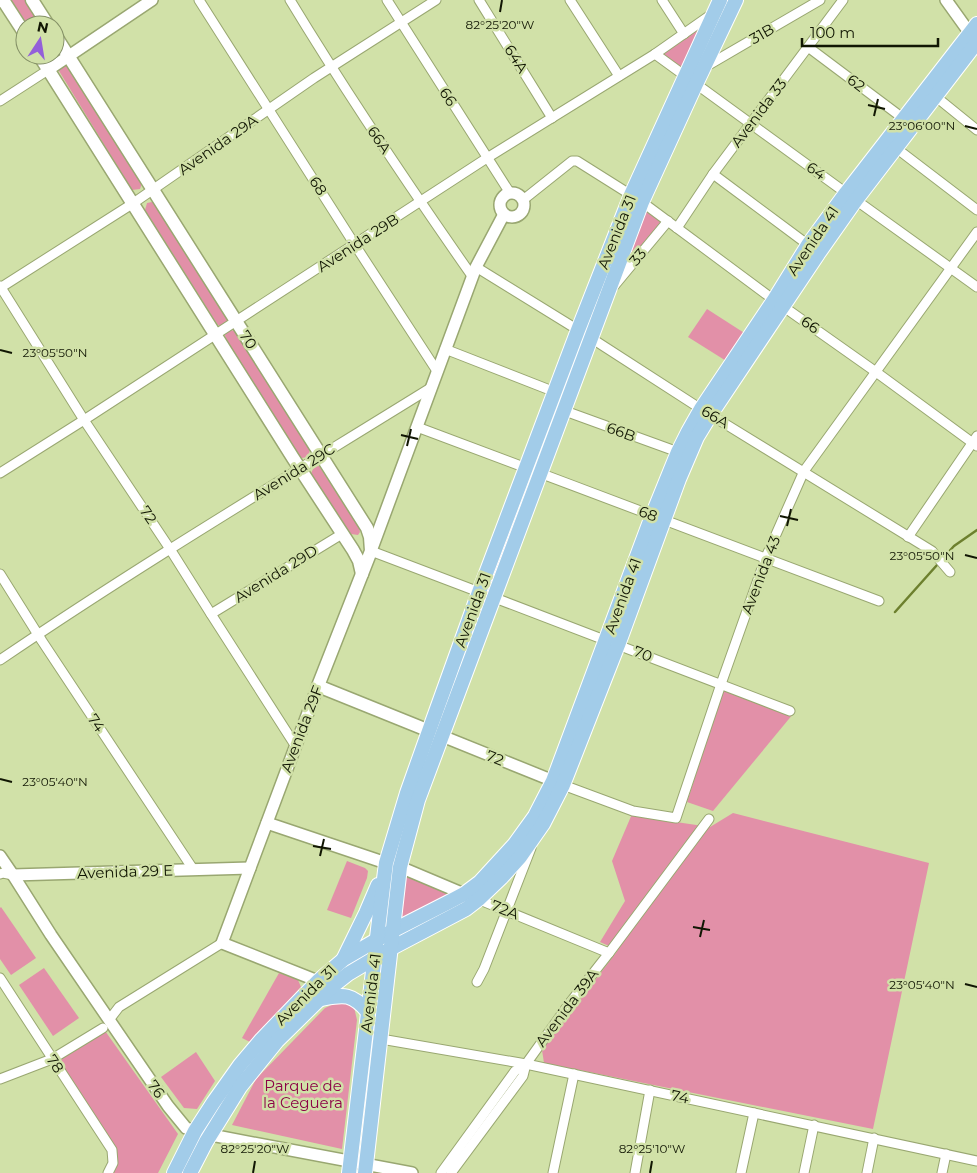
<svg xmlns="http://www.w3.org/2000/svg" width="977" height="1173" font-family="Montserrat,sans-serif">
<rect width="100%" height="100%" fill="#d1e1a8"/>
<g fill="#e290a8">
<polygon points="11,0 25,0 42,25 28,25"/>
<polygon points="714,12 685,76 655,54"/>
<polygon points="65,65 68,66 141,182 141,186 140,189 132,190 59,71 60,68"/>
<polygon points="152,202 156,203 224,314 227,320 226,328 234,331 237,335 310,448 309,455 307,457 302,458 299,456 228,342 225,336 226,328 218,325 214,319 145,210 147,203"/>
<polygon points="642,202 668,221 609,292"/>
<polygon points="707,309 749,336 731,364 688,337"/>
<polygon points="315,466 319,466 321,469 359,528 360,532 358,535 351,534 311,474 312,471"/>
<polygon points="531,476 533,476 440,725 437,724 449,692"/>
<polygon points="723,689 793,714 713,811 687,802"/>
<polygon points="733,813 929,863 873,1129 544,1063 542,1050 618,950 600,942 625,901 612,861 632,814 676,822 710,827"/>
<polygon points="347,861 365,868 368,871 367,878 351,918 327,910"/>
<polygon points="400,867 464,894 392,931"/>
<polygon points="1,907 36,958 11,975 0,959 0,908"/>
<polygon points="44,968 79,1018 53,1036 19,985"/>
<polygon points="279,973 298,980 301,987 250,1042 242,1038"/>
<polygon points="338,1002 346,1002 354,1007 357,1020 342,1149 232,1125 256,1079 325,1008"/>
<polygon points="103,1028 178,1134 158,1173 108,1173 111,1150 52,1059"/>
<polygon points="196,1052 215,1081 197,1109 184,1108 161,1077"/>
</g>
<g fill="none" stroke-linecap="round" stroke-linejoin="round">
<polyline stroke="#6d802e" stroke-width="2.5" points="895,612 954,546 977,530"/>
<defs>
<g id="minor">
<polyline points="199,0 355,245 437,371"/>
<path d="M290,0C347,94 409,186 472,276"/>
<polyline points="387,0 510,193"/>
<polyline points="479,0 552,118"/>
<polyline points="570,0 619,76"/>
<polyline points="662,0 684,34"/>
<polyline points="808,47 904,119"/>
<polyline points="655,54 846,193 977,287"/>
<polyline points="705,67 820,0"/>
<polyline points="935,96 977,130"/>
<polyline points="0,101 48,70"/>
<polyline points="896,148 977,210"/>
<polyline points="713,174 811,247"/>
<polyline points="523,200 572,161 577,161 631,195"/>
<polyline points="642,202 774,300 876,372 977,446"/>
<polyline points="677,228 713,174 843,0"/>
<polyline points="476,267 591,338 701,409 932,551 950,572"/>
<polyline points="0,286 84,420 170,549 211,614 295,745"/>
<polyline points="614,286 668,221"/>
<polyline points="0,288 132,204 314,78 436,0"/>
<polyline points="445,349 555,392"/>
<polyline points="565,411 678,452"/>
<path d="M417,427C571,485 725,542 879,601"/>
<polyline points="0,473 84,420 487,158 655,54 712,14"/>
<polyline points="908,537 977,436"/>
<polyline points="371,551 479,592"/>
<polyline points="0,574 42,641 193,869"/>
<polyline points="495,598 790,711"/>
<polyline points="211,614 342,534"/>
<path d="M0,660C141,564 287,477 432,387"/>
<polyline points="563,785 633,811 676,818 721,684 766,557 804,471 977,232"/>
<polyline points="0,874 3,873 13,875"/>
<polyline points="475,898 609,953"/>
<polyline points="0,978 112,1150 113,1163 108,1173"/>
<polyline points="477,982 484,969 531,848"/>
<polyline points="109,1020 119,1007 222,943"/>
<polyline points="381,1039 526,1064 977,1161"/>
<polyline points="0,1079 52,1059 103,1028"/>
<polyline points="441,1173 515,1071 526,1064 569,1004 609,953 709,819"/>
<polyline points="451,1173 523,1076 526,1064"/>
<polyline points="553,1173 574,1074"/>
<polyline points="635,1173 650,1090"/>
<polyline points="741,1173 754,1113"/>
<polyline points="804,1173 814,1125"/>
<polyline points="867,1173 874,1138"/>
<polyline points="942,1173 946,1154"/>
</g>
<g id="tertiary">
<polyline points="946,0 974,39"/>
<polyline points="48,70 152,0"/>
<circle cx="512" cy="205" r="12"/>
<polyline points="371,551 476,267 504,214"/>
<polyline points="442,736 561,784"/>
<polyline points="267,823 386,863"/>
<polyline points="0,856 13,875 51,935 168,1106 186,1128 211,1135 412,1173"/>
<polyline points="400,867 464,894"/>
<polyline points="13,875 250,868"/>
<polyline points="318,981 222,943 318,686"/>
</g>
<g id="secondary">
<polyline points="3,0 25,34"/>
<polyline points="32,0 48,25"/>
<polyline points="55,35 367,528 370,537 371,551 318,686 437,734"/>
<polyline points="39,55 293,458 353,550 359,561 362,574"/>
</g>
<g id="primary">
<polyline points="344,958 366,913 378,885"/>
<path d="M320,999C343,995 351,992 368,1012"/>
<polyline points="174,1173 195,1131 213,1103 240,1065 262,1039 318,981 344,959 392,931 447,903 464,894 480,882 514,845 535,816 553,781 652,516 678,452 688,432 701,409 774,300 808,245 846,193 977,24"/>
<polyline points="190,1173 206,1142 240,1087 277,1041 334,985 348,974 390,949 466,909 479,899 501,878 520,857 536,834 543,824 563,785 618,645 679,479 697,437 711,414 818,254 856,200 977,42"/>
<polyline points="349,1173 383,887 386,863 407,793 429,731 479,592 578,330 631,195 720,0"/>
<polyline points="365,1173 400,867 418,800 642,202 696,84 736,0"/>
</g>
</defs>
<use href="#minor" stroke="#99a771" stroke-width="11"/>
<use href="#tertiary" stroke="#99a771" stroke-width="14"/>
<use href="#secondary" stroke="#99a771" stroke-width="15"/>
<use href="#primary" stroke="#fff" stroke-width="16"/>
<use href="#minor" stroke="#fff" stroke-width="9"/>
<use href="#tertiary" stroke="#fff" stroke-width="11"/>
<use href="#secondary" stroke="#fff" stroke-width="12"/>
<use href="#primary" stroke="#a2cce9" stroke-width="14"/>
</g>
<path fill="none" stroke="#111603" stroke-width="2" d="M500,12L502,0M868,105L885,109M874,116L878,99M965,126L977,129M0,350L12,353M401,435L418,439M407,446L411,429M780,516L798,520M787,526L791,509M965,555L977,558M0,779L12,782M313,846L331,849M320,856L324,839M693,927L710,930M700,937L704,920M965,984L977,987M253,1173L255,1161M650,1173L652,1161"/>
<g text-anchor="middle" stroke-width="5" stroke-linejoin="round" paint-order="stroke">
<g font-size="15" fill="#111603" stroke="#d1e1a8">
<text transform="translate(762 34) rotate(-30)" y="5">31B</text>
<text transform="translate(516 59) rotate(58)" y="5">64A</text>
<text transform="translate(856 83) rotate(37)" y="5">62</text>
<text transform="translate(448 97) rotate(57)" y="5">66</text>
<text transform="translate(759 113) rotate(-53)" y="5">Avenida 33</text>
<text transform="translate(379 140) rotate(56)" y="5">66A</text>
<text transform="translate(218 145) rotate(-35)" y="5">Avenida 29A</text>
<text transform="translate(816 171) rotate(36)" y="5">64</text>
<text transform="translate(318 186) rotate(58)" y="5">68</text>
<text transform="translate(617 232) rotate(-68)" y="5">Avenida 31</text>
<text transform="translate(813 241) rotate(-56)" y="5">Avenida 41</text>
<text transform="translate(358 243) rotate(-33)" y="5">Avenida 29B</text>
<text transform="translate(638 257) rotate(-50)" y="5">33</text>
<text transform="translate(810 325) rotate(35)" y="5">66</text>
<text transform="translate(248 340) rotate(58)" y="5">70</text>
<text transform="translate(715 417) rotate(31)" y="5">66A</text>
<text transform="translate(621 432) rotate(20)" y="5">66B</text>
<text transform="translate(294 472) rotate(-32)" y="5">Avenida 29C</text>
<text transform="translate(648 514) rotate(21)" y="5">68</text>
<text transform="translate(148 515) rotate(56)" y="5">72</text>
<text transform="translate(276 574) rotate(-32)" y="5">Avenida 29D</text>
<text transform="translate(761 575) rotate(-69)" y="5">Avenida 43</text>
<text transform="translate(623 596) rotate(-70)" y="5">Avenida 41</text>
<text transform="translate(473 610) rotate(-70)" y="5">Avenida 31</text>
<text transform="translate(643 654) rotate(21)" y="5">70</text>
<text transform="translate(96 723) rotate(56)" y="5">74</text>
<text transform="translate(302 729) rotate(-69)" y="5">Avenida 29F</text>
<text transform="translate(495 758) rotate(22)" y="5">72</text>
<text transform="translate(125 872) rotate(-2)" y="5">Avenida 29 E</text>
<text transform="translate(505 910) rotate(22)" y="5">72A</text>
<text transform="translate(371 993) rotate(-83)" y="5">Avenida 41</text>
<text transform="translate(306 995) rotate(-45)" y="5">Avenida 31</text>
<text transform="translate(567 1008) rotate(-53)" y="5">Avenida 39A</text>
<text transform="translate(55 1064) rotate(57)" y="5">78</text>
<text transform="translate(156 1089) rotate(55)" y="5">76</text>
<text transform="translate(680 1097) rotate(12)" y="5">74</text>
</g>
<g font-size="15" fill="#8c0247" stroke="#d1e1a8">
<text x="303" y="1091">Parque de<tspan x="303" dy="17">la Ceguera</tspan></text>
</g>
</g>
<g font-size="12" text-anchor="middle" fill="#111603" stroke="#d1e1a8" stroke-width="5" stroke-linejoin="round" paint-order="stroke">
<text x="500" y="29">82°25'20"W</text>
<text x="922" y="130">23°06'00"N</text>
<text x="55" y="357">23°05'50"N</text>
<text x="922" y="560">23°05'50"N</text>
<text x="55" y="786">23°05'40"N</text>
<text x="922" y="989">23°05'40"N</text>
<text x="255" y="1153">82°25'20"W</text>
<text x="652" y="1153">82°25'10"W</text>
</g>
<g transform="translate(40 40) rotate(12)"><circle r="24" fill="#d1e1a8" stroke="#849066"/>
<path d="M0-4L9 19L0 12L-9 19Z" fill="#935fd9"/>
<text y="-8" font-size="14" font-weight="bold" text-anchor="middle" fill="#111603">N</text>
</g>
<path d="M802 38v8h136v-8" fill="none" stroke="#111603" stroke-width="2.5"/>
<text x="810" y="38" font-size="15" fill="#111603" stroke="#d1e1a8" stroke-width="4" paint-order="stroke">100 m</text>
</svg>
